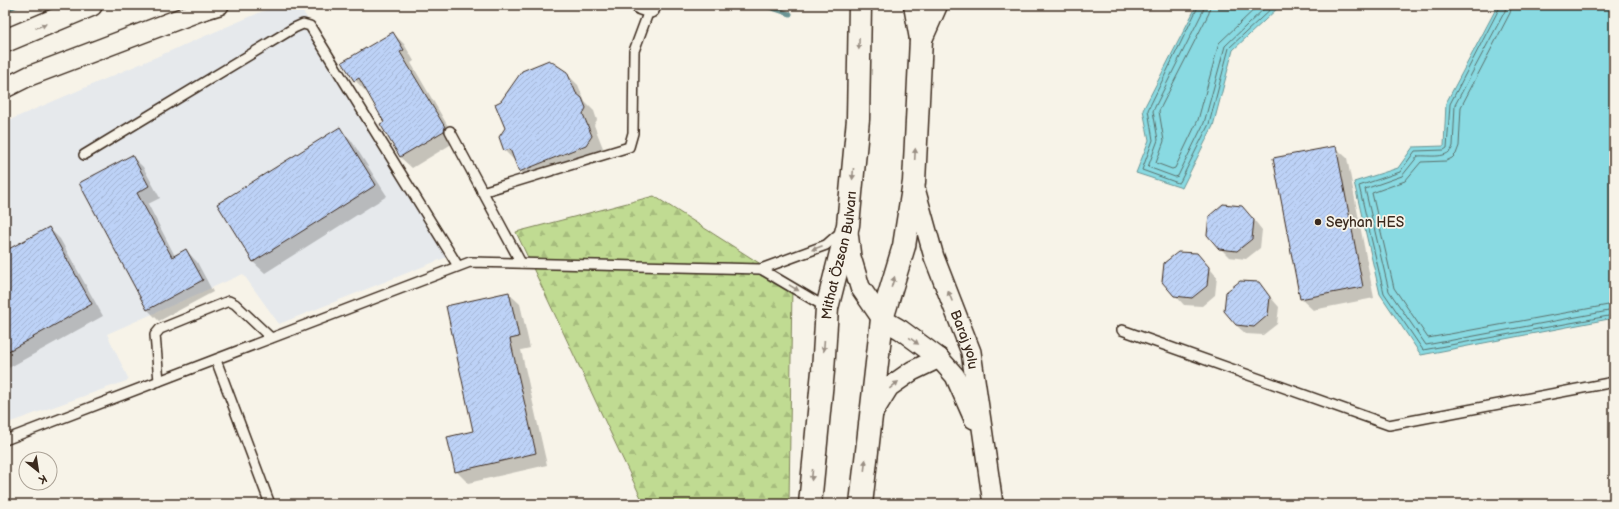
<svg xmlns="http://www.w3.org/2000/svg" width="1619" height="509" font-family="'Balsamiq Sans',sans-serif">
<defs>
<pattern id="forest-firs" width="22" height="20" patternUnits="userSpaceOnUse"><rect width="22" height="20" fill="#c0db92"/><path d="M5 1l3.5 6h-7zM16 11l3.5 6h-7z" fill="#a6bc7d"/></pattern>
<pattern id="building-hatch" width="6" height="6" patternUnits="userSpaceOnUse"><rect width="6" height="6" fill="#bdd2f7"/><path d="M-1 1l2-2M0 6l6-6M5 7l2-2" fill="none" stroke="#a3b4d3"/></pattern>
</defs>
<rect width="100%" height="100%" fill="#f7f3e8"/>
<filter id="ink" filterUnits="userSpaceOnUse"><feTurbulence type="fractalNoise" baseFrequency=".025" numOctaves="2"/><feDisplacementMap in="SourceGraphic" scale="8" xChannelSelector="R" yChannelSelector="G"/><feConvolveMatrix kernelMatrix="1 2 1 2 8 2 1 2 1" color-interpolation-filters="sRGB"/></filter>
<g filter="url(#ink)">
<polygon fill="#e6e9ec" points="277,5 299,5 452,255 279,324 243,274 107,334 129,380 5,424 5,122"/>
<polygon fill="url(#forest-firs)" stroke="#7e8258" points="654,196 792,284 789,504 644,504 516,232"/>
<g fill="#89dae2" stroke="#6a9494">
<polygon points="1197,5 1310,5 1303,10 1280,6 1233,50 1213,126 1182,188 1136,173 1149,140 1143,110"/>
<polygon points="1498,5 1614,5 1614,318 1421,355 1380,294 1354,182 1398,168 1413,147 1444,146 1446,103"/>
</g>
<g fill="#0003">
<polygon points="393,33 404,44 414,61 411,63 456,140 455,142 412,168 400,157 386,122 367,91 366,92 355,80"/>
<polygon points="566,73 578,85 585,102 594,111 597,120 594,125 603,148 597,156 532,183 520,171 516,162 505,151 500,137"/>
<polygon points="340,129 351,140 387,196 265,273 253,262"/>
<polygon points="1335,147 1347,158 1374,298 1313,310 1301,299"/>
<polygon points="132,156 143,167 160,198 148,204 175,256 186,250 197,262 213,292 159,321 148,310 80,184"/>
<polygon points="1251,216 1262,230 1260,248 1246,259 1229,257 1220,248"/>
<polygon points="49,228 60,239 103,316 5,370 5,253"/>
<polygon points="1205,263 1217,277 1215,295 1202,306 1184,305 1175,295"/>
<polygon points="1258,283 1279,307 1277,324 1263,335 1246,334 1236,325"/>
<polygon points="508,293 520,304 530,348 521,350 547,465 468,483 456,471 474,432"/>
</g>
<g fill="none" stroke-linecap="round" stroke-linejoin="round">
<g stroke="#5a706c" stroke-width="1">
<polyline points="1199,5 1148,110 1153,140 1142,170 1178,183 1180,182 1209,124 1229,48 1275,5"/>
<polyline points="1204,5 1203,11 1153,111 1158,140 1148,167 1175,177 1178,176 1204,123 1225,46 1268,5"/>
<polyline points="1210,5 1209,13 1159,111 1164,141 1156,163 1172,169 1175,168 1198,120 1219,43 1259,5"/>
<polyline points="1501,5 1450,104 1447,148 1444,150 1415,151 1400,172 1359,186 1384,293 1423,350 1614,315"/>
<path d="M1506,5L1505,11L1455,105L1453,146C1449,160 1429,155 1418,156L1402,176L1365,189L1389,291L1426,345L1614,310"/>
<polyline points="1512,5 1510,13 1461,107 1459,146 1456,154 1452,158 1446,161 1421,162 1405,181 1372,193 1394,288 1428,338 1614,304"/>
</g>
<g stroke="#6a9494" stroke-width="5">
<polyline points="763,5 790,14"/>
<polyline points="5,10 17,5"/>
</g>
</g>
<g fill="url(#building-hatch)" stroke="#3b2a1e">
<polygon points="393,32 404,50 400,52 445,127 444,131 400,157 380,124 384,122 359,78 354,81 342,62"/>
<polygon points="549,60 567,72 576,93 582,98 586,108 583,114 592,136 586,145 519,172 510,149 504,151 499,137 505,128 495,104 501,101 522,71"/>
<polygon points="340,127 376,185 253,262 217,204"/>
<polygon points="1336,146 1363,287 1300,299 1273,158"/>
<polygon points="132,155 149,186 137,193 172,257 186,249 203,280 147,310 79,183"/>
<polygon points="1223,204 1242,206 1254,220 1252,239 1237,251 1219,249 1207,235 1209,216"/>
<polygon points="49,227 92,304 5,353 5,251"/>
<polygon points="1178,252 1197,253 1209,267 1207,286 1192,298 1174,296 1162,282 1164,263"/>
<polygon points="1240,281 1259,282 1270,297 1268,315 1254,327 1236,325 1224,311 1226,292"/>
<polygon points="509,292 519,337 510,339 536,453 455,472 447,437 473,431 446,306"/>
</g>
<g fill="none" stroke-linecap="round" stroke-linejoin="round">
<defs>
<g id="service">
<polyline points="450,131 521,263"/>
<polyline points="84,155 294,28 303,24 310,26 458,266"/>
<polyline points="482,192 629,147 633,133 634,51 650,8"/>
<polyline points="761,269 827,308"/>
<polyline points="1122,330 1389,425 1614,382"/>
<polyline points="216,360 270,504"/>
<polyline points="159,381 155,335 160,329 229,301 235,304 271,338"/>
<polyline points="5,440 470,262 761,269 826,245 843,230"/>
</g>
<g id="minor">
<polyline points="641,5 650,8"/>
<polyline points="5,88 29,76 200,11 219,5"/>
<path id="s1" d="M914,185L934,257L971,352L993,504"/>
<polyline points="848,232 851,257 860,287 882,319 901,330 939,358 955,376 974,419"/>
<polyline points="871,416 889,387 912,371 939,358"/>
</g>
<g id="secondary">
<polyline points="921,39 936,5"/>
<polyline points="5,41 91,5"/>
<path id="s2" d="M810,504L823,371L827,308L848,225L858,119L860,5"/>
<polyline points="861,504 882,319 904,246 914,182 921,39 915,5"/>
</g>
</defs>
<use href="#service" stroke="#3b2a1e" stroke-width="12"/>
<use href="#minor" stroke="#3b2a1e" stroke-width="22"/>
<use href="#secondary" stroke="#3b2a1e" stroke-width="25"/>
<use href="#service" stroke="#f7f3e8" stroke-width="9"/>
<use href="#minor" stroke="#f7f3e8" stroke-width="19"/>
<use href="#secondary" stroke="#f7f3e8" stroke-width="22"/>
</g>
<defs><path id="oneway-solid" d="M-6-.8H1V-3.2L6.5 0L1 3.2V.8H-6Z"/></defs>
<g fill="#998e83">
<use href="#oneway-solid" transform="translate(41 26) rotate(-23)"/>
<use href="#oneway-solid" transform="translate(859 44) rotate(91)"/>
<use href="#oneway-solid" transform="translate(915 154) rotate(-87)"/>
<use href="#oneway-solid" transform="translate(853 174) rotate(95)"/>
<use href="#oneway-solid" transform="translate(817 248) rotate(159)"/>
<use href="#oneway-solid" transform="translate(893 282) rotate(-73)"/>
<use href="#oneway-solid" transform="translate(794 288) rotate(31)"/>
<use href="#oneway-solid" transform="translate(950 296) rotate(-112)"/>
<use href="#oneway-solid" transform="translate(914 341) rotate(36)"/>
<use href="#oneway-solid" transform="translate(824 346) rotate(94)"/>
<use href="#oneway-solid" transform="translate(894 385) rotate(-39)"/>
<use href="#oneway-solid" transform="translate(865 465) rotate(-83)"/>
<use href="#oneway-solid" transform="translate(812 475) rotate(96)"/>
</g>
</g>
<circle fill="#3b2a1e" stroke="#f7f3e8" stroke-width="1.5" cx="1318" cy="222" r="4"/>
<g text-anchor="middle" stroke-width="3.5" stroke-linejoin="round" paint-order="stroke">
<g font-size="14" fill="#3b2a1e" stroke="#f7f3e8" text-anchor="start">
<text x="1326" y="227">Seyhan HES</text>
</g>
<g font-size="14" fill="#3b2a1e" stroke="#f7f3e8">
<text dy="5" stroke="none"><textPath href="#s2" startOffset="251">Mithat Özsan Bulvarı</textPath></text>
<text dy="5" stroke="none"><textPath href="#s1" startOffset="163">Baraj yolu</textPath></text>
</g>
</g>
<rect width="1619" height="509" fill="none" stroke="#f7f3e8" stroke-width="20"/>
<rect x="10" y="10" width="1599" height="489" fill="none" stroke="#3b2a1e" stroke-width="1.5" filter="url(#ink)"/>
<g transform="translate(38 471) rotate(150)"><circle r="19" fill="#f7f3e8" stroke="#aca397"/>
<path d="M0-3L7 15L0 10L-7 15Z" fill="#3b2a1e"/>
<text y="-6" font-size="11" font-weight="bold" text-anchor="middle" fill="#3b2a1e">K</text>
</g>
</svg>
